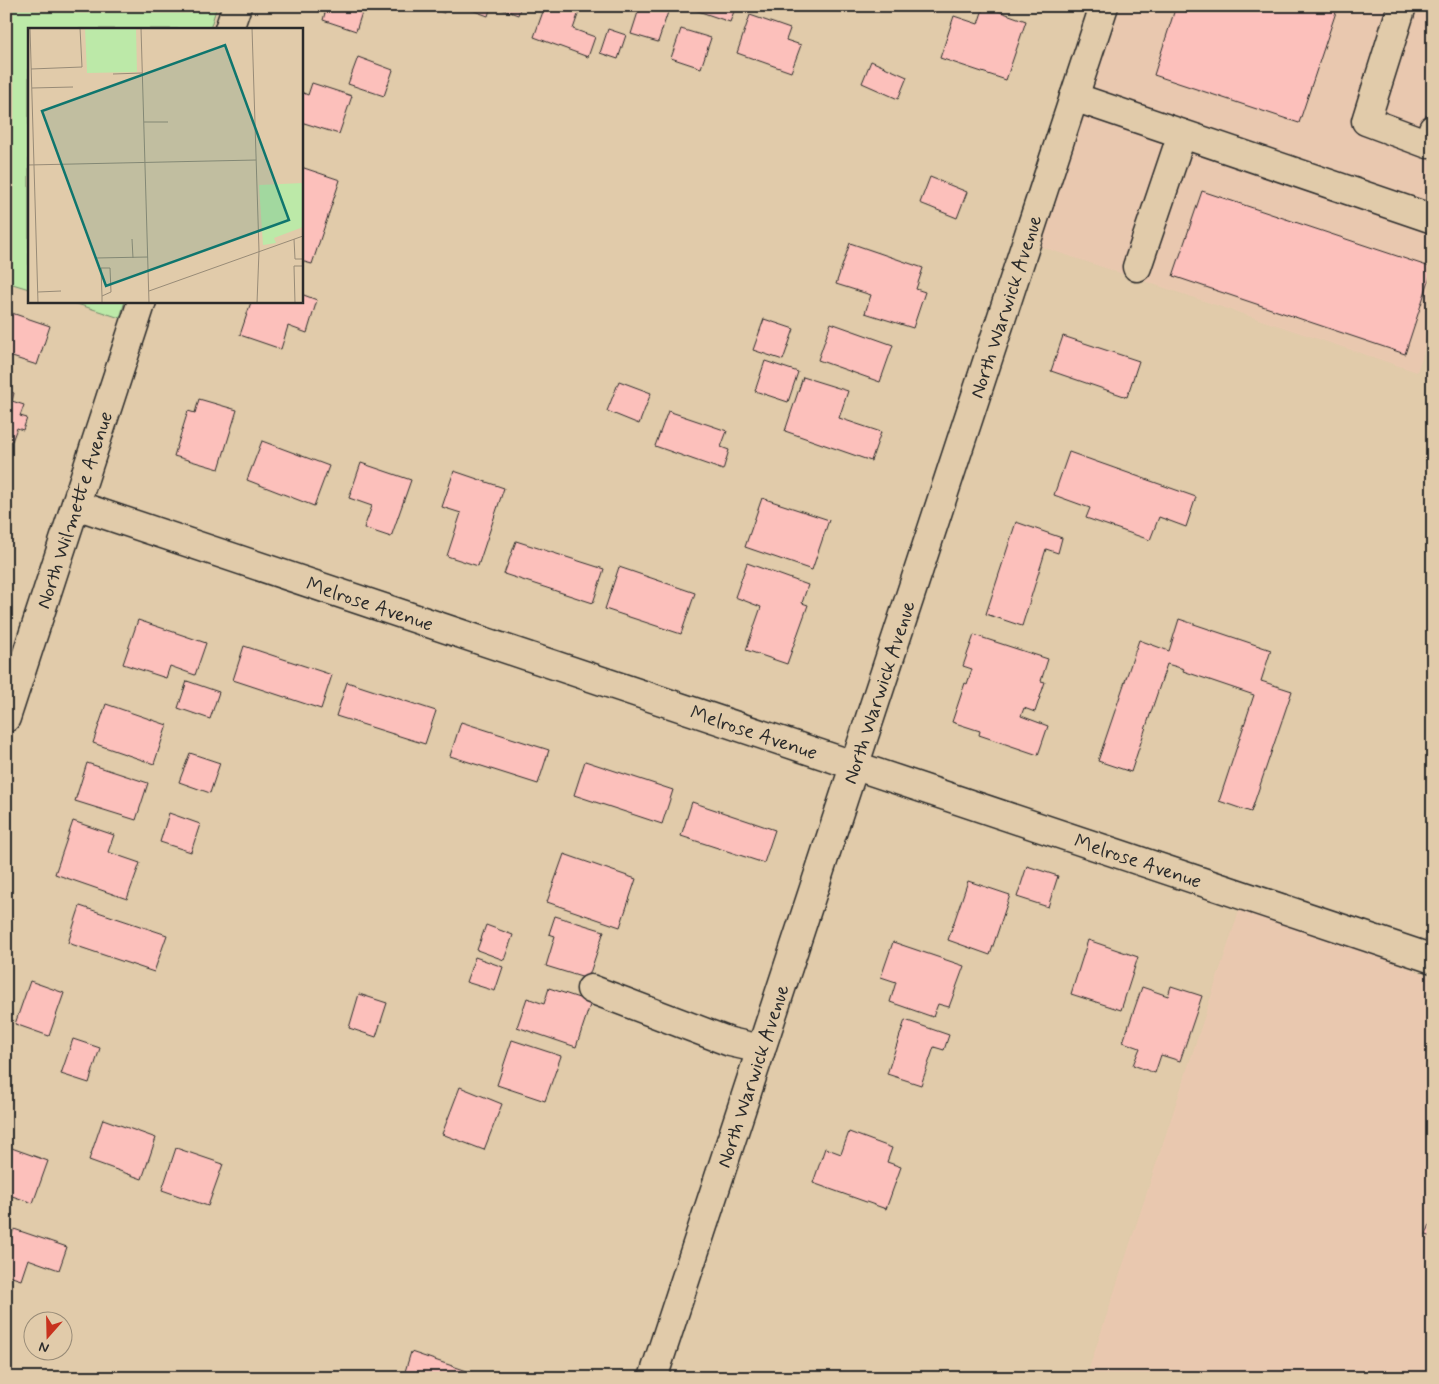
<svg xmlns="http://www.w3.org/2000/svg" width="1439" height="1384" font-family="Mynerve,sans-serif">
<rect width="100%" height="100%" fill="#e1cbaa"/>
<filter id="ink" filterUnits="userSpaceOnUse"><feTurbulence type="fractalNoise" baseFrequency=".02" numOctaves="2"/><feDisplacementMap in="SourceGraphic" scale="10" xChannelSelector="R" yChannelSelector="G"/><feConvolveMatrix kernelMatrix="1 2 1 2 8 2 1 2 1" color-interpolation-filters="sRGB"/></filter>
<g filter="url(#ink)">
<g fill="#e9c8af">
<polygon points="1120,6 1433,6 1433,324 1417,372 1039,246"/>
<polygon points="1241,905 1433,977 1433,1378 1086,1378"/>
</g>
<g fill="#bce9a8" stroke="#748a6a">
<polygon points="6,6 217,6 210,29 29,29 29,289 6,282"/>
<polygon points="68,301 125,301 120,318"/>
</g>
<g fill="#fcc0bb" stroke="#2b2b2b">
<polygon points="327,6 364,6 356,31 323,20"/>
<polygon points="425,6 446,6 444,13"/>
<polygon points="461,6 491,6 488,16"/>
<polygon points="494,6 521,6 518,15"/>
<polygon points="545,6 581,6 573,29 595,37 588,57 534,37"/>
<polygon points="640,6 670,6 658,42 631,34"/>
<polygon points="697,6 736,6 730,22 695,10"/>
<polygon points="984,6 1026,21 1006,80 940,58 954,16 978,24"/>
<polygon points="1176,6 1338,6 1299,123 1154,75"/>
<polygon points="750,15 790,29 786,40 801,45 791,72 737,53"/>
<polygon points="608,29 626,35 618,59 600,53"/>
<polygon points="681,29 711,38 701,68 671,58"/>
<polygon points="358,57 393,70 384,96 348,84"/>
<polygon points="871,61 907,77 898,99 862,83"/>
<polygon points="312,83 352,96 339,134 301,122 301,92 308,95"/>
<polygon points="301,167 340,180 312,264 301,261"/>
<polygon points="930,177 967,192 957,218 920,203"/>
<polygon points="1202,191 1433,268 1405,354 1173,276"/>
<polygon points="850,243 923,268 916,289 925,292 913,328 865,313 871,295 836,284"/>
<polygon points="301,294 317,300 307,333 288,326 281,349 240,335 251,302 248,301 301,301"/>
<polygon points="6,311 50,326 37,365 6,355"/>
<polygon points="764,319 794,329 783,360 753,350"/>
<polygon points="831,323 893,345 880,382 818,360"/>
<polygon points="1063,336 1139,361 1127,397 1051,371"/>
<polygon points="765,361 798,372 788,402 755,391"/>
<polygon points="803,377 848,391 839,418 881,432 871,461 785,431"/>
<polygon points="619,381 651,393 639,424 607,411"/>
<polygon points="6,391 14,393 12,401 24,405 20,416 27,418 23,430 17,428 12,441 6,439"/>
<polygon points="199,399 237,410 219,469 174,456 188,411 195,413"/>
<polygon points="668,411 727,431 721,447 729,450 723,470 655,446"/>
<polygon points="262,441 329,466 314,506 247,480"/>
<polygon points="1069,452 1196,497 1186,527 1159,517 1150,540 1086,518 1090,508 1054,495"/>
<polygon points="361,463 411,480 391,537 364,528 372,506 349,498"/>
<polygon points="454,471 504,488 478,566 447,556 461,513 442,507"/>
<polygon points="762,498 829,520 812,570 745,547"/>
<polygon points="1016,522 1062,538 1058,553 1046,549 1022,626 986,614"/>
<polygon points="516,541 604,569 593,603 504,574"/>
<polygon points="747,563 808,585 802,603 808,605 787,664 746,650 761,607 735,597"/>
<polygon points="619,567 695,593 681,634 605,609"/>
<polygon points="1179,619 1271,650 1261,681 1292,691 1251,812 1219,801 1254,695 1183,671 1184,669 1167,664 1131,772 1098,761 1139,640 1169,651"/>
<polygon points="138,620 206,643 195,675 170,666 166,678 123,664"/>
<polygon points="974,635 1048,659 1041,681 1045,682 1035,712 1024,708 1021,716 1048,726 1038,755 979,735 980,731 952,722 965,683 967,684 972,669 963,666"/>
<polygon points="244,646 332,675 321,709 233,680"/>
<polygon points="187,681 219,692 210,719 178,708"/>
<polygon points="347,682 436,711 425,744 336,716"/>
<polygon points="106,704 167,725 154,764 93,743"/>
<polygon points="461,722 549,750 538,784 450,756"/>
<polygon points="190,753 220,763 210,793 179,782"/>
<polygon points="585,761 673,790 662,824 574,795"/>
<polygon points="87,763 148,783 136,820 75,801"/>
<polygon points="692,802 775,830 764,863 681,836"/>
<polygon points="169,813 200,824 191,852 160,842"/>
<polygon points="73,821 114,835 108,852 140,863 127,899 55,874"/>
<polygon points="564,854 636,879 620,927 547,902"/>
<polygon points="1027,866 1058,876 1048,907 1017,897"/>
<polygon points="968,881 1010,895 990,955 948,940"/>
<polygon points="80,906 167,935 154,972 68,943"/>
<polygon points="555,916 604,931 588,979 546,966 555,936 549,934"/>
<polygon points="486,925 513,935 504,960 477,950"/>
<polygon points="1088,940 1138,957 1121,1010 1071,994"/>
<polygon points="893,942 964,966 949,1007 938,1004 933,1017 890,1002 896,982 881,977"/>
<polygon points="475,957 503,967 495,991 466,982"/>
<polygon points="30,981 64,993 49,1036 15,1024"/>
<polygon points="1171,986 1202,996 1180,1061 1161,1055 1155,1073 1133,1065 1140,1048 1123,1042 1142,987 1168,996"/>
<polygon points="549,988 591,1002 576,1047 517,1027 527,998 544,1004"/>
<polygon points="359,994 387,1003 376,1037 349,1028"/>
<polygon points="905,1020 949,1035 944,1050 934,1047 921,1085 887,1074"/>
<polygon points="73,1039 100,1048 89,1083 61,1074"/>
<polygon points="512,1040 561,1056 545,1101 497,1085"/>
<polygon points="460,1087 502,1104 484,1150 442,1134"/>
<polygon points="103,1119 156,1138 142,1179 89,1160"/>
<polygon points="849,1132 892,1148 887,1162 901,1167 886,1209 813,1183 825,1148 841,1154"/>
<polygon points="6,1146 48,1161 33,1203 6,1194"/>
<polygon points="176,1148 223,1164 208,1206 162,1190"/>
<polygon points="1433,1216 1433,1237 1426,1235"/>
<polygon points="14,1229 67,1247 59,1270 28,1259 21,1280 6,1275 6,1249"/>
<polygon points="411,1352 473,1373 471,1378 403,1378"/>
</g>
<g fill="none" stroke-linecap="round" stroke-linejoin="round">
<defs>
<g id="minor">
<polyline points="1402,6 1366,121 1428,144 1433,129"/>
<polyline points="229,29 237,6"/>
<polyline points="1074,97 1433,219"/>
<polyline points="1137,267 1182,134"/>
<path id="s1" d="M76,505L1433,959"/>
<path id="s2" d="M6,718L142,301"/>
<polyline points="591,989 730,1042 761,1049"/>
<path id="s3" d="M653,1378L1104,6"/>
</g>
</defs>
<use href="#minor" stroke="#2b2b2b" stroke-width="31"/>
<use href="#minor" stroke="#e1cbaa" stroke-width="28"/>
</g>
</g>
<g text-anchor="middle" stroke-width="5" stroke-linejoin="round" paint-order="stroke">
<g font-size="20" fill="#2b2b2b" stroke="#e1cbaa">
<text dy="7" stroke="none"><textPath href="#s3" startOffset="1128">North Warwick Avenue</textPath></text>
<text dy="7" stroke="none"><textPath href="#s2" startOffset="219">North Wilmette Avenue</textPath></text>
<text dy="7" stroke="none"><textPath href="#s1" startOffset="310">Melrose Avenue</textPath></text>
<text dy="7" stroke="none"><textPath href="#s3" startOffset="722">North Warwick Avenue</textPath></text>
<text dy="7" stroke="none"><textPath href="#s1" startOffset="715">Melrose Avenue</textPath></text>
<text dy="7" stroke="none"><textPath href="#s1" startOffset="1120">Melrose Avenue</textPath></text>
<text dy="7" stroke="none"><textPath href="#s3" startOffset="318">North Warwick Avenue</textPath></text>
</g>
</g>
<g transform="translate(28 28)">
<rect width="275" height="275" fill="#e1cbaa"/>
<path d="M57,0H108L109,44L59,45ZM275,155V199L246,210L248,215L235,217L231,157Z" fill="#bce9a8"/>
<path fill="none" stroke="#988b77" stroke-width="1" d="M2,0L10,275M113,0L121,275M224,0L231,223L229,275M3,41L54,39L52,0M85,46L114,45M4,60L45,59M116,94H140M0,137L228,132M104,211L105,230M266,211L267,231H275M68,230L120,229M121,263L275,208M10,264L33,263M74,268L73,240H82L83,264L74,268V275M267,275L266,238H275"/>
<path fill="#0f766e" fill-opacity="0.15" stroke="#0f766e" stroke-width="2.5" d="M197,17L261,192L78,258L14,83Z"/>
<rect width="275" height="275" fill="none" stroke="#2b2b2b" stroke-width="2.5"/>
</g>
<rect width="1439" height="1384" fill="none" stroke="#e1cbaa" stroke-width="25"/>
<rect x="12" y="12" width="1414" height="1359" fill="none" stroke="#2b2b2b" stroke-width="2" filter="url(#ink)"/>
<g transform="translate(48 1336) rotate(200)"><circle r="24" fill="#e1cbaa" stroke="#988b77"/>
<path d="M0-4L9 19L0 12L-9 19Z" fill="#c8321e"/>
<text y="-8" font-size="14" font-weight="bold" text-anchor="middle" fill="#2b2b2b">N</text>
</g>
</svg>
